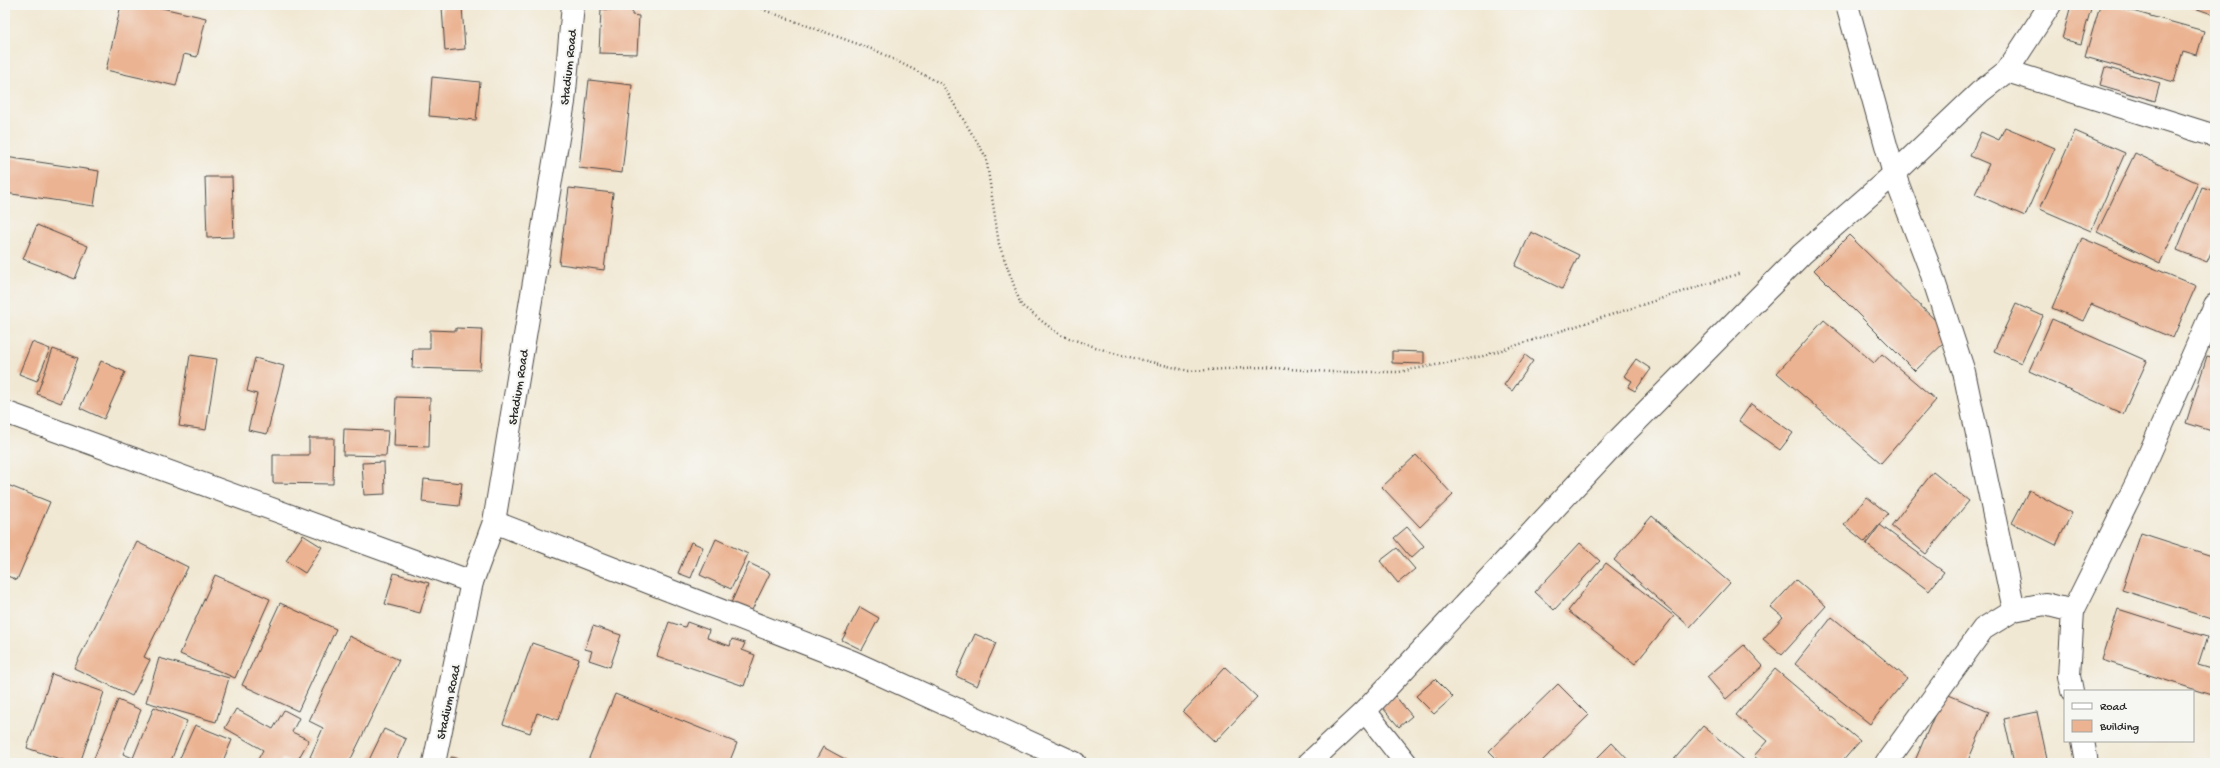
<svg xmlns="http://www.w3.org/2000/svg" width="2220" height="768" font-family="'Gochi Hand',sans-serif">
<rect width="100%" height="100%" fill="#f6f6f2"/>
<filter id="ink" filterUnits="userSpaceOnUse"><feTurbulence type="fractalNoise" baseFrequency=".025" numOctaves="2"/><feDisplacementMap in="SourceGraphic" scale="8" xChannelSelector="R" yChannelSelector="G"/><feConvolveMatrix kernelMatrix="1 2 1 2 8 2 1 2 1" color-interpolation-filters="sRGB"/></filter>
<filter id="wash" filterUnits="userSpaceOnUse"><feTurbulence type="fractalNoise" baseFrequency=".012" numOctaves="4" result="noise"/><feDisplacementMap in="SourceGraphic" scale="16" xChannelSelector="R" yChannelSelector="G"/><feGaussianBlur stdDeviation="0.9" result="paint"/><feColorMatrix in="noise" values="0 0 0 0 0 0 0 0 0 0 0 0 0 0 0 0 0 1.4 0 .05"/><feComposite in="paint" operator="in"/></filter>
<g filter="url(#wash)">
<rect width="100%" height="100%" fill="#f1e8d3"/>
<g id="blocks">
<g fill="#ebb392">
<polygon points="121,5 149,5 206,18 197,57 184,54 176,86 106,70"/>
<polygon points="611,5 633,5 632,15 639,16 637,54 599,53 601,9 611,10"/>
<polygon points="2071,5 2092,5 2081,44 2062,39"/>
<polygon points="2100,5 2111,5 2204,31 2197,55 2183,51 2174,82 2085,57"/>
<polygon points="2186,5 2215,5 2215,15"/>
<polygon points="462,6 465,49 445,51 442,7"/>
<polygon points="2105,67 2160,83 2155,101 2100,85"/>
<polygon points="432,77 480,82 476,120 429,116"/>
<polygon points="589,80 632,85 622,173 579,168"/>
<polygon points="2005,127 2055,148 2025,216 1975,194 1989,164 1970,156 1981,132 1999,140"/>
<polygon points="2075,131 2125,153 2091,231 2040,209"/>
<polygon points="2135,153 2198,183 2160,263 2097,232"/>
<polygon points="5,157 99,171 94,206 5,193"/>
<polygon points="205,177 232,177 234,237 207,238"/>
<polygon points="2202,187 2215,191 2215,243 2207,262 2177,250"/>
<polygon points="569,188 613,193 604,270 559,264"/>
<polygon points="37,225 88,246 75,279 23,259"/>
<polygon points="1531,232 1579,255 1562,289 1515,266"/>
<polygon points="1849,235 1951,336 1915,371 1814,270"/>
<polygon points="2082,238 2196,286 2173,338 2091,304 2083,321 2052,308"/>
<polygon points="2016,304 2043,316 2021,363 1994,351"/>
<polygon points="2052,319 2147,361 2123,414 2029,371"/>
<polygon points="1824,320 1874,363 1882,354 1936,400 1881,463 1777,373"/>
<polygon points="456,328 482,329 480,370 412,368 413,349 430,349 430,330 456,331"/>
<polygon points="32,342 50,349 37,381 19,374"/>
<polygon points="53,349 78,358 61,403 37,394"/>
<polygon points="1392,351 1424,352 1424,364 1392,363"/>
<polygon points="190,355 217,359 206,430 179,426"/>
<polygon points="1525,355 1533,361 1512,391 1504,385"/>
<polygon points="2207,356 2215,358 2215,432 2186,423"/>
<polygon points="255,358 284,366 267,434 248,430 257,394 247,391"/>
<polygon points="1636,359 1651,369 1635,391 1628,387 1632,381 1624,376"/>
<polygon points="101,361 125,372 104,419 80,408"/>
<polygon points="396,397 430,398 429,447 394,446"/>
<polygon points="1751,404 1793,433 1780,450 1739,421"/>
<polygon points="344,429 388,431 386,456 343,455"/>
<polygon points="309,438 334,438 333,484 273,483 273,455 309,455"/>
<polygon points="1416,455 1453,495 1420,527 1382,487"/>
<polygon points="384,462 385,494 364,495 362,463"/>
<polygon points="1933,472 1969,501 1926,554 1891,526"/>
<polygon points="424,479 462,483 459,506 422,502"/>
<polygon points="5,484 50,502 17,580 5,575"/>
<polygon points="2029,490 2072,513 2056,545 2012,523"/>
<polygon points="1867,497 1888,514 1865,542 1844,525"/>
<polygon points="1652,516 1730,583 1690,627 1614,560"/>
<polygon points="1880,525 1944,572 1929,591 1866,544"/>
<polygon points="1407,527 1424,546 1411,558 1394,538"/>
<polygon points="2141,533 2215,557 2215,620 2122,590"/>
<polygon points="303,535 322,547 305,573 286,561"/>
<polygon points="716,539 748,554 731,589 700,575"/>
<polygon points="137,542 188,567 144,657 150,660 132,696 74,668"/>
<polygon points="691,542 703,547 691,578 678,573"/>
<polygon points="1580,543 1600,561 1554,610 1535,592"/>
<polygon points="1397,548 1415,569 1398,583 1380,561"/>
<polygon points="749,563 770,573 751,612 731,603"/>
<polygon points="1606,563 1674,616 1635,664 1568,611"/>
<polygon points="394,573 429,583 420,613 385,604"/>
<polygon points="215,575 270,599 235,678 180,654"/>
<polygon points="1796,580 1826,606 1782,655 1763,639 1783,617 1771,607"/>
<polygon points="280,603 336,629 298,711 242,685"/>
<polygon points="860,607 879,618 862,650 842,640"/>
<polygon points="2118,609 2207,637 2198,665 2215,670 2215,686 2212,695 2102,660"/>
<polygon points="1832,617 1907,678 1870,724 1795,664"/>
<polygon points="669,622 685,627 687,622 709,630 707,638 730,646 732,639 745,643 742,650 755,655 744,686 657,656"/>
<polygon points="593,626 621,635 610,667 589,660 592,651 585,649"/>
<polygon points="975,634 996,643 977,686 956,676"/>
<polygon points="349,636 399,660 349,763 323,763 310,757 323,728 309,721"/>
<polygon points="532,643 579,659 558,720 537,713 530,733 503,724"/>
<polygon points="1744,645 1763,666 1726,699 1707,677"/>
<polygon points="159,658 229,678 216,722 146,702"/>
<polygon points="1225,667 1257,697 1215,742 1183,712"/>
<polygon points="1775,669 1860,741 1841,763 1762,763 1754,756 1767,741 1736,715"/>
<polygon points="52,674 104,692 80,763 72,763 27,748"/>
<polygon points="1435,679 1453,697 1434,714 1416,696"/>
<polygon points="1558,684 1589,715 1540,763 1501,763 1489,751"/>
<polygon points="1944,693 1989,712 1967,763 1914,763"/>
<polygon points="615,694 737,743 729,763 587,763"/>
<polygon points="1395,696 1412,716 1399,727 1382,707"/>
<polygon points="118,700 141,710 123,754 133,758 154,707 187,721 170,763 92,763"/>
<polygon points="236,709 273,729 284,710 299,718 292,732 309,740 296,763 283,759 281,763 256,763 263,750 225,728"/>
<polygon points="2037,712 2048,763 2014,763 2004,719"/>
<polygon points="195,725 232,740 222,763 186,763 179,760"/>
<polygon points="1703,726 1748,763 1671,763"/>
<polygon points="384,729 406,739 395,763 371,763 368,762"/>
<polygon points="1612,743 1631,763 1592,763"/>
<polygon points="823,747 852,763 814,763"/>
<polygon points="451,757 478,762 478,763 450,763"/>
</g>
</g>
</g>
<g filter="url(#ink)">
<use href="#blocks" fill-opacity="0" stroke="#494744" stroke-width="1"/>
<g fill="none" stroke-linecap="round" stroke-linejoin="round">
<defs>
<g id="street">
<polyline points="1847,5 1894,174 1930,269 1964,372 2014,610"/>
<polyline points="2007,71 2215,136"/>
<polyline points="5,412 472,582"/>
<polyline points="494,522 853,662 1075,763"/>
<polyline points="2072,691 2069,676 2073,611 2137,482 2215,305"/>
<polyline points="1365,711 1406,763"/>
<polyline points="2083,741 2087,763"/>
<polyline points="434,763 472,582 494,522 564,102 573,5"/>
<polyline points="1309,763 1365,711 1620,438 1802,254 1894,174 1980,92 2007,71 2050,5"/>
<polyline points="1886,763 1983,629 2014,610 2045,604 2073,611"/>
</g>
</defs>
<use href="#street" stroke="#494744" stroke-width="24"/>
<polyline stroke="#494744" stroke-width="2.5" stroke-dasharray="1 3" stroke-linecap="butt" points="760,5 764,10 877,51 942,84 986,157 999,244 1021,305 1060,335 1113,353 1189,371 1263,367 1331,372 1399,372 1483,356 1741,273"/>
<use href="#street" stroke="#fff" stroke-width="22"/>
</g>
</g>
<g text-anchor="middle" stroke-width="4" stroke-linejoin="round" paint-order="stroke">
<g font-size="13" fill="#2b2b2b" stroke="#f6f6f2">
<text transform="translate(567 67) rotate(-84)" y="5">Stadium Road</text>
<text transform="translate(517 387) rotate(-81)" y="5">Stadium Road</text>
<text transform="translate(447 702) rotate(-78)" y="5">Stadium Road</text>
</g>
</g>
<rect width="2220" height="768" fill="none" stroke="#f6f6f2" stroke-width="20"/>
<rect x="2064" y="690" width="130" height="52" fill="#f6f6f2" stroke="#a5a5a2"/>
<rect x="2072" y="703" width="20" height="6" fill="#ffffff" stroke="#a5a5a2"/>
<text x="2100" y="710" font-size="12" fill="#2b2b2b">Road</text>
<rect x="2072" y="720" width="20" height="12" fill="#ebb392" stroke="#a5a5a2"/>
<text x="2100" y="730" font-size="12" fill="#2b2b2b">Building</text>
</svg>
